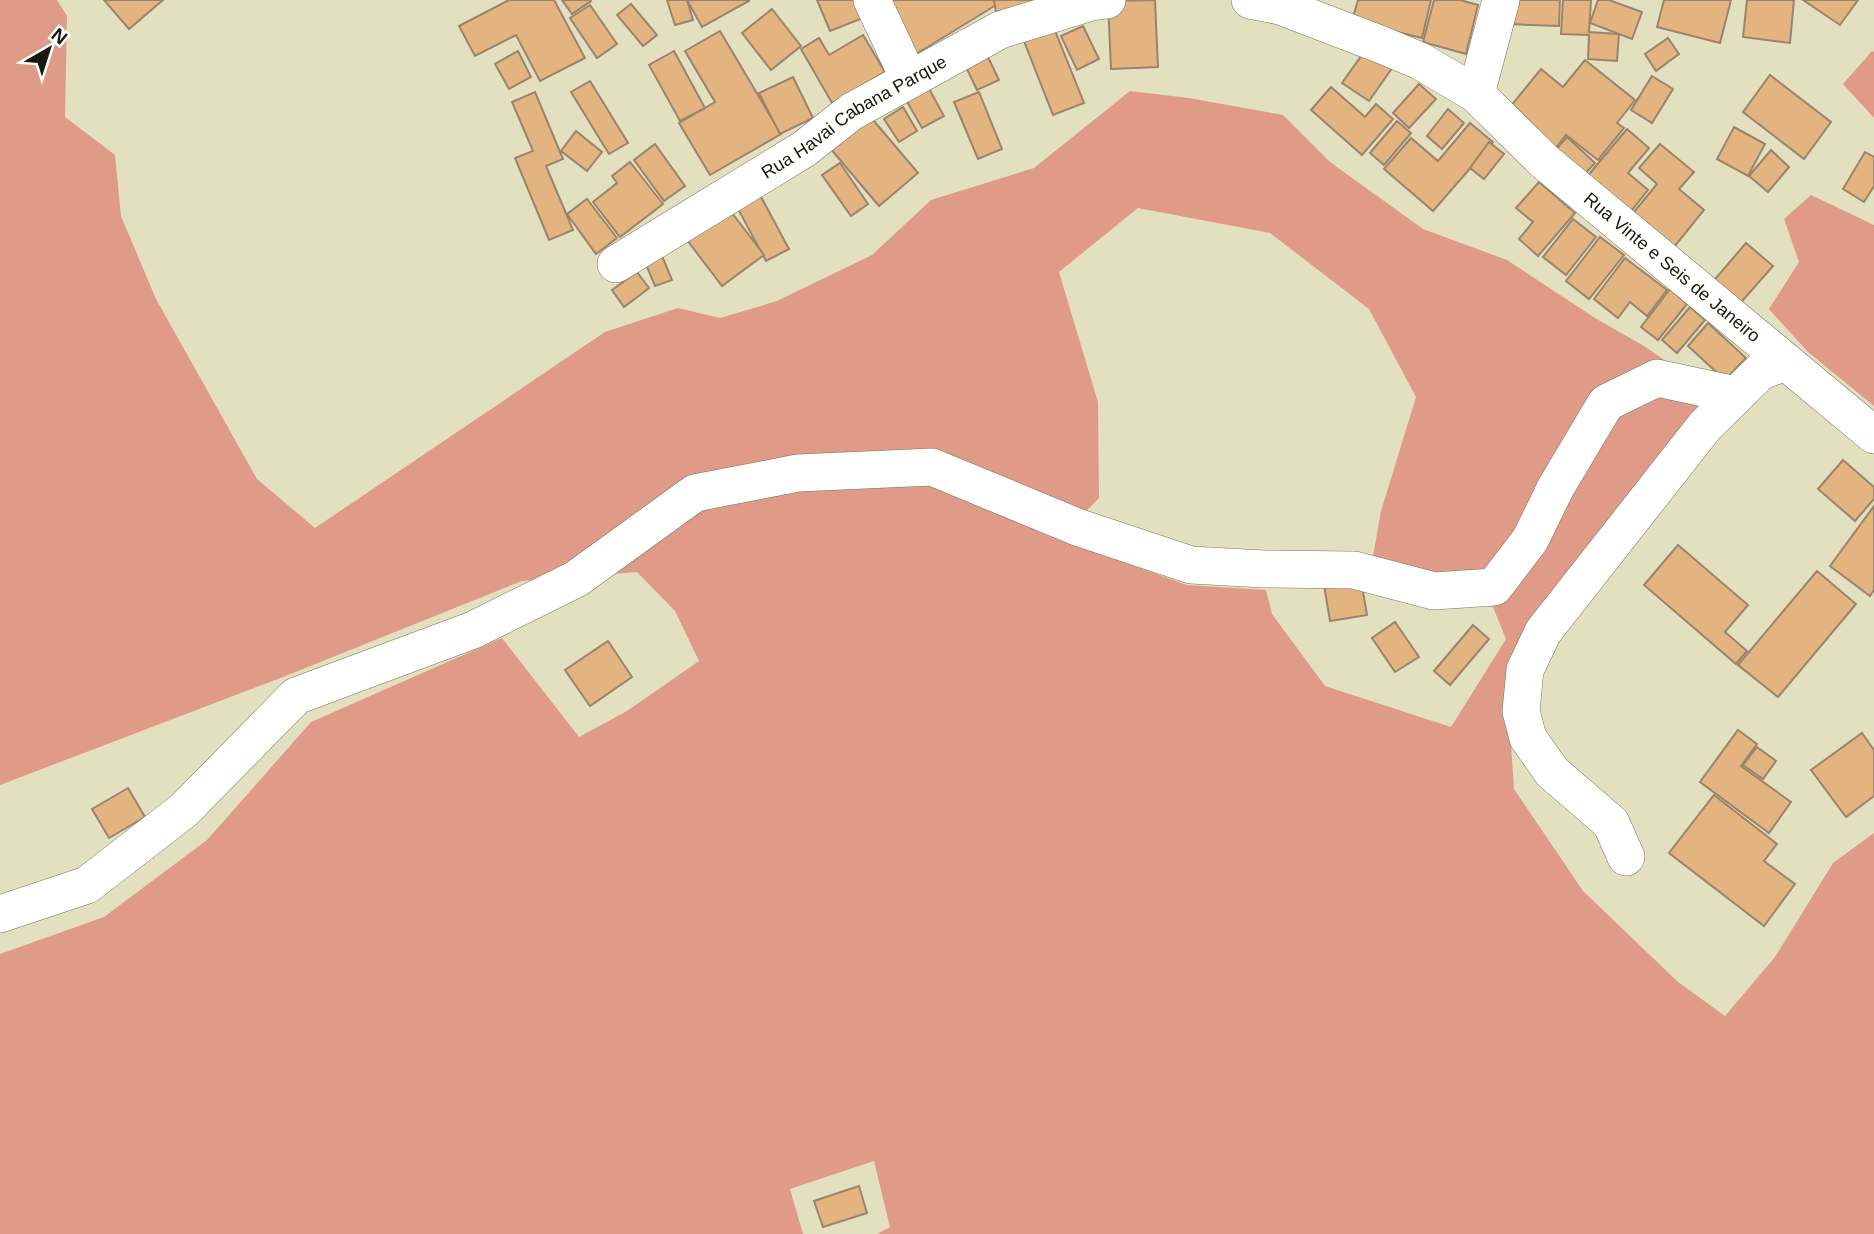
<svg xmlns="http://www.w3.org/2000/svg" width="1874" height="1234" font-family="Helvetica,sans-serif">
<rect width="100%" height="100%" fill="#e3e0c0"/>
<g fill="#e09a88" fill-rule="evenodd">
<path d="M0,0H57L67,16L65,117L115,155L121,216L156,299L257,479L315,528L605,332L678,308L720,318L777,301L872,255L931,200L1034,168L1130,91L1189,98L1283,115L1330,162L1423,229L1507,260L1595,318L1644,346L1721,399L1541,614L1504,696L1511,744L1514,789L1583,891L1678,982L1725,1016L1775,957L1833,863L1874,833V1234H877L890,1227L874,1161L790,1189L803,1234H0V954L104,917L207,840L311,722L502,638L579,737L627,711L699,661L675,611L637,572L522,581L283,677L0,785ZM1138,208L1270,233L1369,309L1416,397L1381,511L1373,556L1440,574L1493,607L1506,639L1451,727L1325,686L1272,614L1266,590L1187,585L1059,539L1099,498L1098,402L1059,272Z"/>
<polygon points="1872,51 1874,52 1874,118 1843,84"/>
<polygon points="1811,195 1874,225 1874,406 1808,352 1769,309 1799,262 1784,219"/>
</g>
<g fill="#e3b47f" stroke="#9a846d" stroke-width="2">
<polygon points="104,0 163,0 129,29"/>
<polygon points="509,0 554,0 585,58 540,81 516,35 475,56 459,26"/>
<polygon points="562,0 590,0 591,1 572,14"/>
<polygon points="667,0 687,0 693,20 675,25"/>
<polygon points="687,0 749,0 749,1 702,27"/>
<polygon points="817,0 855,0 863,18 830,31"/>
<polygon points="878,0 993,0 996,5 913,56"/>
<polygon points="994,0 1046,0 996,12"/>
<polygon points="1155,0 1158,67 1111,69 1108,1"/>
<polygon points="1358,0 1431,0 1422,38 1352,21"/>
<polygon points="1434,0 1460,0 1478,5 1466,54 1423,42"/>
<polygon points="1509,0 1560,0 1559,26 1508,24"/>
<polygon points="1563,0 1591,0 1589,32 1619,34 1617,61 1588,59 1589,35 1561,34"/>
<polygon points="1598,0 1609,0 1642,12 1632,39 1590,23"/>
<polygon points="1664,0 1731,0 1720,43 1657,27"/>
<polygon points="1747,0 1794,0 1790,43 1743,37"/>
<polygon points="1803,0 1858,0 1840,25"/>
<polygon points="631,4 657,35 643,46 617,15"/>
<polygon points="590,5 617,44 597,58 570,18"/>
<polygon points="772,9 801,46 771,70 742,33"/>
<polygon points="1052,23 1084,103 1053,115 1022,36"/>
<polygon points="1083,26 1099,59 1077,70 1061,36"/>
<polygon points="720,31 781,134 710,175 679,123 715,102 685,51"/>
<polygon points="863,35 885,72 832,103 801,49 819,38 829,55"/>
<polygon points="1668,38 1679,54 1656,71 1645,54"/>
<polygon points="1369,45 1395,64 1369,101 1342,83"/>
<polygon points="518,51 531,77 509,89 495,64"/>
<polygon points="674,51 705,108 680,121 649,65"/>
<polygon points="986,53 999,80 977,90 964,63"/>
<polygon points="1585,60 1635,100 1617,123 1624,128 1598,160 1566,135 1554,150 1506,112 1541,69 1563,87"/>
<polygon points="1770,75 1831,122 1804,159 1743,112"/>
<polygon points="1652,76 1673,89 1652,123 1631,110"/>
<polygon points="793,77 813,118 780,134 759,93"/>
<polygon points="590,81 628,143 609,154 571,92"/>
<polygon points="1419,84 1436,99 1409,128 1393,113"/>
<polygon points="927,85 944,116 922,128 905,98"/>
<polygon points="1331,87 1365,117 1376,104 1393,119 1362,155 1311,110"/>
<polygon points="535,92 563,159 546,166 573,230 549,240 515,158 533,151 512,102"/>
<polygon points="979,92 1002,149 978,159 954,102"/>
<polygon points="903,107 917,131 899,142 884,119"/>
<polygon points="863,108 918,173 879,206 824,141"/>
<polygon points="1448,109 1464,123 1442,149 1427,136"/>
<polygon points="1397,121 1411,133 1384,165 1370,153"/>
<polygon points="1470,123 1493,142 1433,211 1384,169 1411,138 1438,161"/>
<polygon points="1734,127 1765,144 1748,176 1717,159"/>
<polygon points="1627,129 1649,148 1628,173 1648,190 1628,215 1585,179"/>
<polygon points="576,131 602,152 587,171 561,151"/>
<polygon points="1567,137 1595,163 1580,179 1552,154"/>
<polygon points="1489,142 1504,154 1484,179 1470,168"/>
<polygon points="655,144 685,186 664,201 634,160"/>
<polygon points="1660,144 1694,172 1679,189 1704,210 1670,252 1629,218 1657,184 1639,168"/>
<polygon points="1771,150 1789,167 1768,192 1749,176"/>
<polygon points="1865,152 1874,157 1874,186 1864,202 1843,189"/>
<polygon points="630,162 663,204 620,237 593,202 617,183 612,176"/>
<polygon points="840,163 868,204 851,216 822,175"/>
<polygon points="1539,182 1575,213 1538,256 1519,239 1533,222 1516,208"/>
<polygon points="760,195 789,249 766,261 737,207"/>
<polygon points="587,199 617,238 596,254 567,214"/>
<polygon points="726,205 764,255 722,286 684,236"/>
<polygon points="1573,219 1596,237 1566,275 1543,257"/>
<polygon points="1600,237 1624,255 1589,299 1566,281"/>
<polygon points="1746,243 1773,266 1736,308 1710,285"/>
<polygon points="662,256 672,280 655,286 645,262"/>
<polygon points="1625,258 1667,290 1647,316 1630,302 1618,318 1594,299"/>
<polygon points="637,272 649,288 624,307 612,290"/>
<polygon points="1670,289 1687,304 1658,340 1641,327"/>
<polygon points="1690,307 1705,320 1677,353 1662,340"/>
<polygon points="1708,323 1746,358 1725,380 1688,346"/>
<polygon points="1843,460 1874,487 1874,499 1855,521 1818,489"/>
<polygon points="1874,506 1874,590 1870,596 1830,566"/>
<polygon points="1678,545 1748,605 1725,632 1747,651 1736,664 1644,585"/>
<polygon points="1817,571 1856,604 1778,697 1738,665"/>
<polygon points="1361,580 1367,615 1330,621 1324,585"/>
<polygon points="1395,622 1419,657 1395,672 1372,638"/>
<polygon points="1473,625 1489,639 1450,685 1434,671"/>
<polygon points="608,641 632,677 590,706 565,670"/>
<polygon points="1738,730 1757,744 1741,766 1791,802 1769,833 1700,782"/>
<polygon points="1862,733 1874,750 1874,796 1846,817 1811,770"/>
<polygon points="1757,747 1776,761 1763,779 1743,765"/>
<polygon points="128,788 145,817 109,838 92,809"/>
<polygon points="1714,795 1777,844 1764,861 1795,884 1764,926 1669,853"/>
<polygon points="859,1186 867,1213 823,1227 814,1201"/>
</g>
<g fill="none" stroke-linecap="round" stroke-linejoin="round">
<defs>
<g id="street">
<polyline points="872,0 909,79"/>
<path id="s1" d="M1250,0L1280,6L1382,45L1420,61L1476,94L1544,161L1874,435"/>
<polyline points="1476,94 1501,0"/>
<path id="s2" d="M616,264L804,149L851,112L1000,30L1091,2L1107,0"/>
<polyline points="1626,857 1611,823 1552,772 1528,738 1521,711 1525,670 1543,632 1705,426 1761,371 1786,362"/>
<polyline points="0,914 87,885 184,810 296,696 473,630 576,579 695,493 798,473 932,467 1077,527 1191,565 1264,569 1354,570 1434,591 1494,587 1530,540 1556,487 1606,403 1657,378 1736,395"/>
</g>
</defs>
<use href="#street" stroke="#777457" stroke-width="38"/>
<use href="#street" stroke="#fff" stroke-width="37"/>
</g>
<g text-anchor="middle" stroke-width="5" stroke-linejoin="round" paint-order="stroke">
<g font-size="18" fill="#19180c" stroke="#fff">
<text dy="6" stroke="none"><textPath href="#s2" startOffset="280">Rua Havai Cabana Parque</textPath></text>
<text dy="6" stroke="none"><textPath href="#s1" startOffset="508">Rua Vinte e Seis de Janeiro</textPath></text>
</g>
</g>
<g transform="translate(49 49) rotate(39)" stroke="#ffffff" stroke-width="5" paint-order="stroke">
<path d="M0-5L12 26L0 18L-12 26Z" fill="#19180c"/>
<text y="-10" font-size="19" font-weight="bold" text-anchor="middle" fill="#19180c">N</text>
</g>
</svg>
